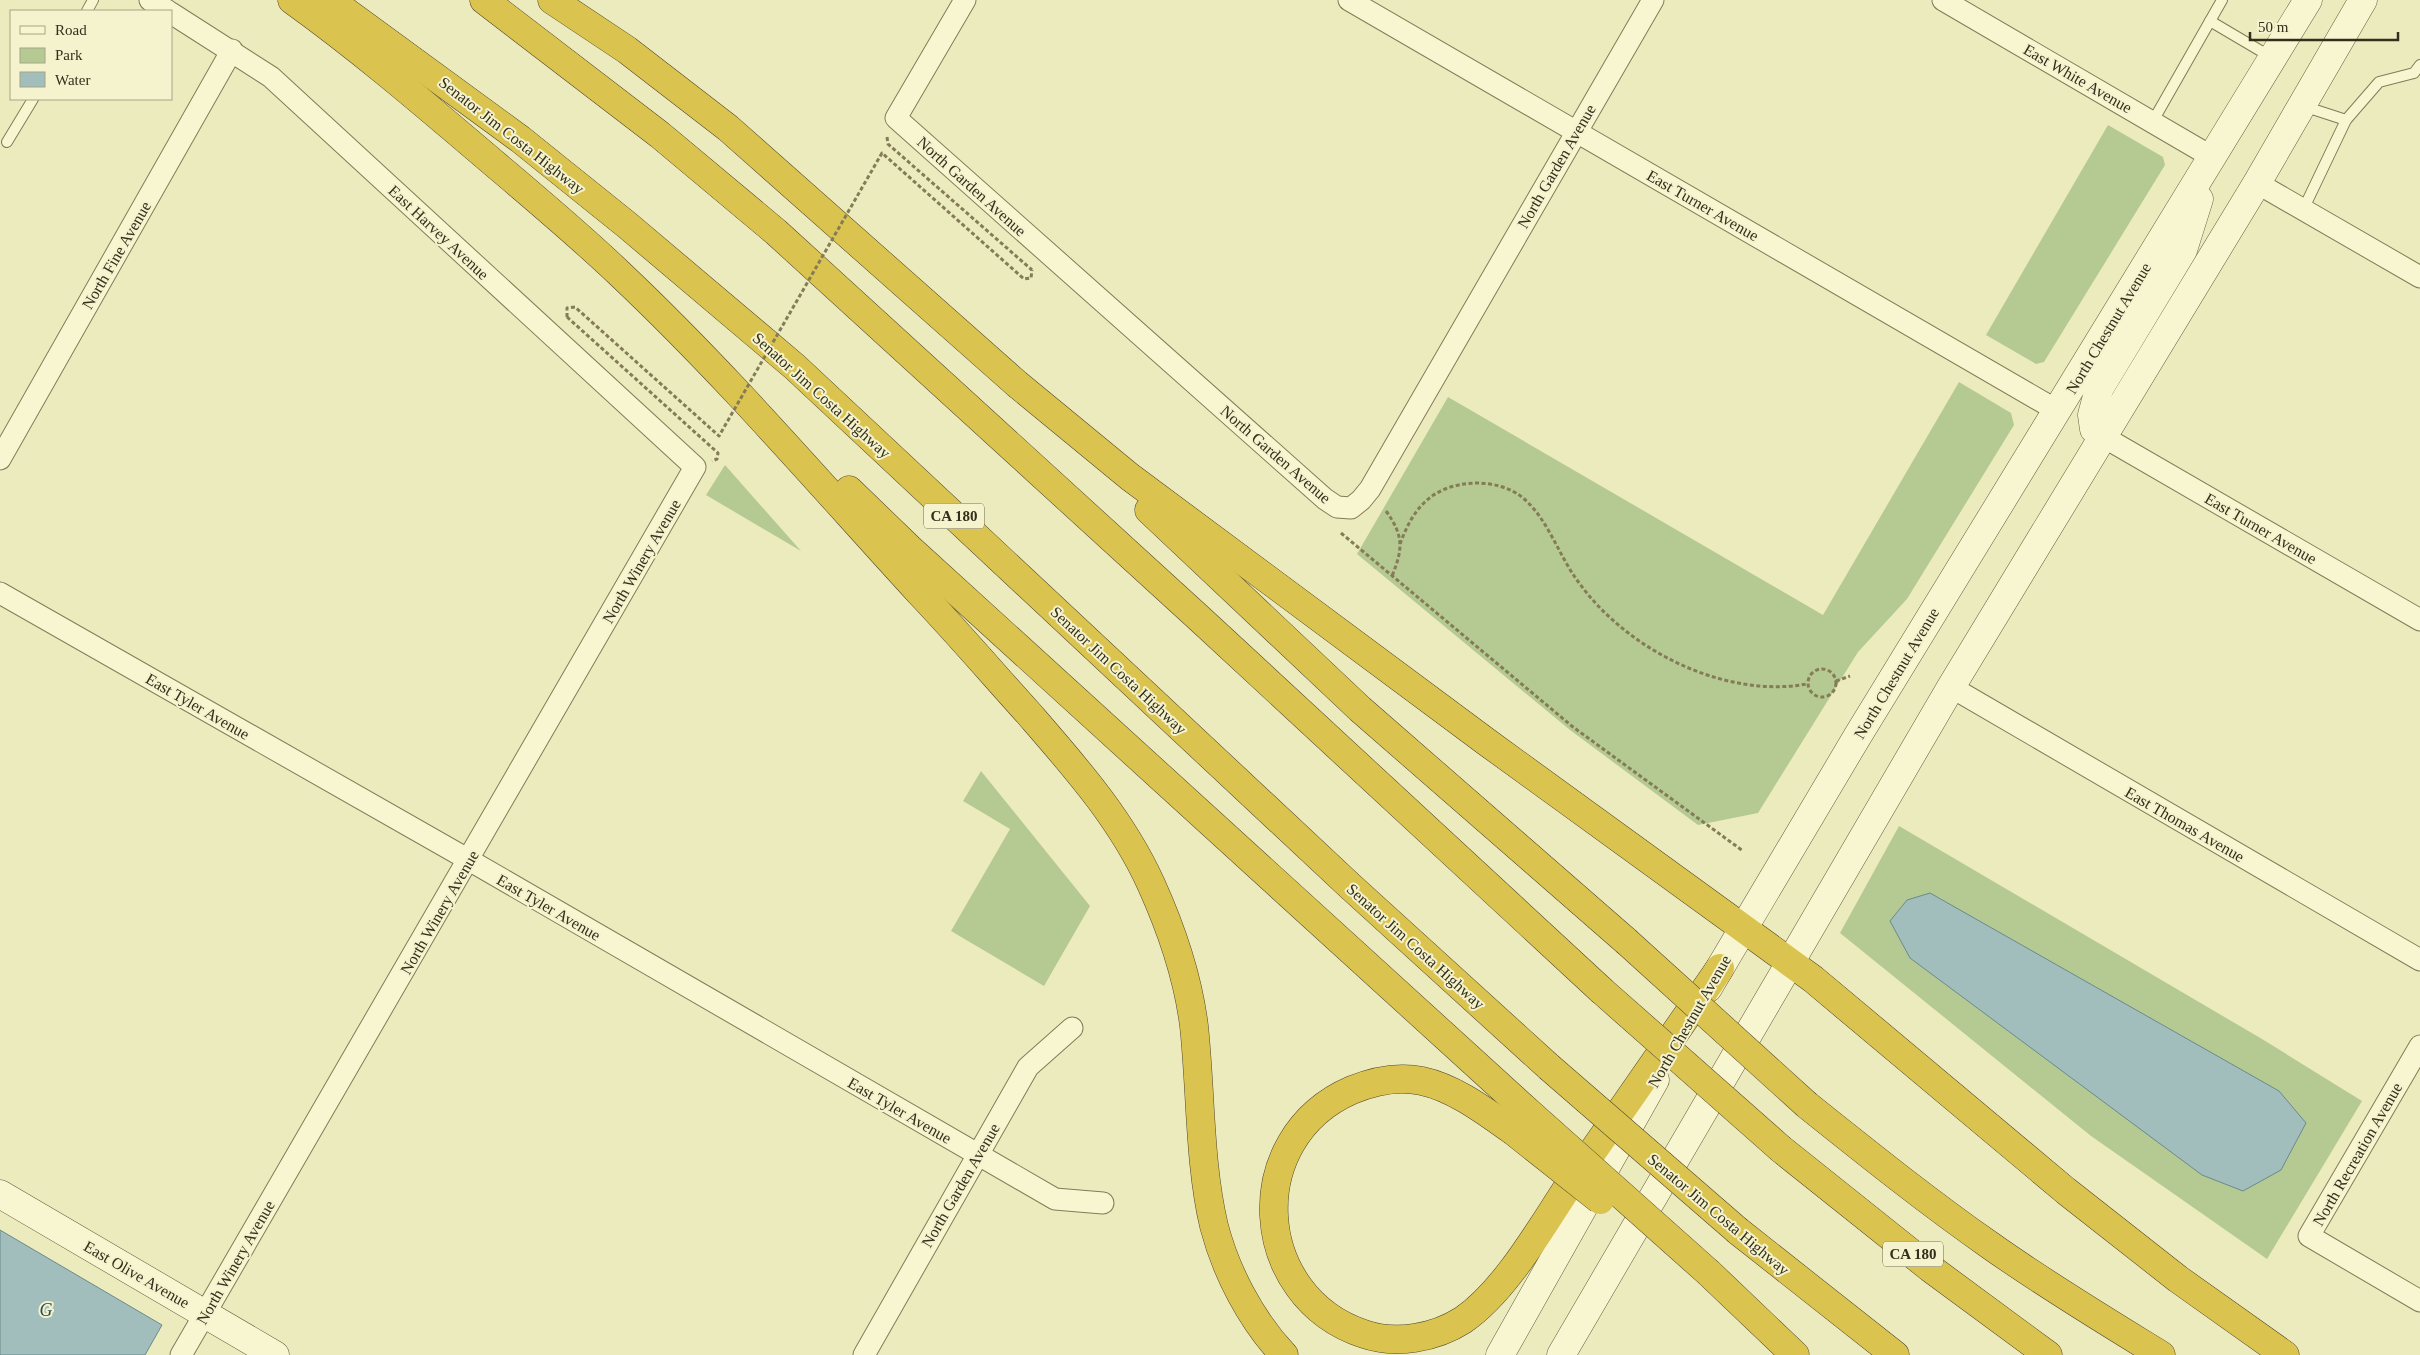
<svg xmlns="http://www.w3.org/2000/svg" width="2420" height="1355" font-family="Georgia,serif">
<rect width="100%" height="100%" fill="#ecebbe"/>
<g fill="#b5ca93">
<polygon points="2108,125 2163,157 2165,165 2044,362 2036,364 1986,335"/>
<polygon points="1959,382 2011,413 2014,425 1907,599 1858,652 1758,813 1698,825 1570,730 1357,554 1448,397 1823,615"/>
<polygon points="725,465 801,551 706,495"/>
<polygon points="981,771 1090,906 1044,986 951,931 1010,829 963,801"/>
<polygon points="1899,826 2262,1039 2362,1101 2267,1259 2091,1136 1840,933"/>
</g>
<g fill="#a1bebd" stroke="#698a8b">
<polygon points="1930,893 2279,1091 2306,1123 2281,1170 2243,1191 2202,1175 1910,958 1890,921 1907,900"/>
<polygon points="0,1230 162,1325 145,1355 0,1355"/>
</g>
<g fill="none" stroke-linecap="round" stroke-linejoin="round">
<defs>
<g id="service">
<polyline points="87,11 93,0"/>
<polyline points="2210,21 2271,57"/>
<polyline points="2303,106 2346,120 2379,82 2414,73 2420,65"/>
<polyline points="2153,121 2222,0"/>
<polyline points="7,142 33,99"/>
<polyline points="2303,210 2346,120"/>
</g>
<g id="minor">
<polyline points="150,0 168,11"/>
<polyline points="965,0 896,118 1325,499 1337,507 1351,508 1361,500 1370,489 1653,0"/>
<polyline points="1349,0 2058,411"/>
<polyline points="1943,0 2212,157"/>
<polyline points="171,13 271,77 695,467 181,1355"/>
<polyline points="2257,183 2420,277"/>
<polyline points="2102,436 2420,620"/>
<polyline points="0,459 232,50"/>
<polyline points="0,593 469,860 1055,1199 1103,1203"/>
<polyline points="1951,687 2420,960"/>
<polyline points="2420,1046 2309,1236 2420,1301"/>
<polyline points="864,1355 1028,1067 1072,1028"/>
</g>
<g id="secondary">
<polyline points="2102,436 2094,429 2092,415 2099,389 2183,250 2199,199"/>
<polyline points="1708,988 1857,737 2308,0"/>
<polyline points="0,1194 275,1355"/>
<polyline points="1500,1355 1655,1080"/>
<polyline points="1561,1355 1951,687 2257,183 2363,0"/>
</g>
<g id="motorway">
<path d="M292,0C356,46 416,97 476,148C524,189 574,230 620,274C726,374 821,485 919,592C957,632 993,674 1030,715C1076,768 1122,820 1151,884C1171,928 1188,978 1194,1026C1201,1091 1199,1163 1214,1226C1226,1272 1251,1320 1284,1355"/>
<polyline points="330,0 520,139 627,225 795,367 1350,886 1549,1067"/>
<polyline points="484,0 660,135 776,232 1200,619 1601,990"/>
<polyline points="552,0 627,50 728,128 1017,384 1130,477 1488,743 1813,979 2066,1191 2178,1279 2285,1355"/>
<polyline points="849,490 909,548 1525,1109"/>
<polyline points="1149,510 1360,709 1626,941"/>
<path d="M1807,1105C1867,1153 1928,1202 1991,1246C2046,1285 2104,1320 2161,1355"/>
<path d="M1513,1131C1486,1112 1455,1088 1422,1081C1399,1076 1374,1081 1352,1090C1241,1138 1251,1297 1364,1334C1396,1345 1435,1338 1463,1320C1504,1292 1539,1231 1566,1190C1617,1116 1668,1042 1720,968"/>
<polyline points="1781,1149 1930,1268 2048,1355"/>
<polyline points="1738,1231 1895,1355"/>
<polyline points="1709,1273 1795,1355"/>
</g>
</defs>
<use href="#service" stroke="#847b57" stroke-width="12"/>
<use href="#minor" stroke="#847b57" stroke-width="23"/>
<use href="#secondary" stroke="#665c3b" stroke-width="29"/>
<use href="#motorway" stroke="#51472c" stroke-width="29"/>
<g stroke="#847b57" stroke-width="3" stroke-dasharray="4 2.5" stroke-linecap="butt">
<polyline points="887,137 888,144 1032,270"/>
<polyline points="567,317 718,453 717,459 712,461"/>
<path d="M1386,511C1404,536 1403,549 1392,576"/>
<polyline points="1341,533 1573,727 1743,851"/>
<path d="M1400,544C1406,528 1413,513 1425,502C1449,478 1498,477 1523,498C1548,519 1558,554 1577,580C1625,649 1723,699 1807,684"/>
<circle cx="1822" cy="683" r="14"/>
<polyline points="1836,681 1850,676"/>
</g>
<use href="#service" stroke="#f8f6d1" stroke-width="10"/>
<use href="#minor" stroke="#f8f6d1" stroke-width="21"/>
<use href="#secondary" stroke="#f8f6d1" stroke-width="28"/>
<use href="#motorway" stroke="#dbc34f" stroke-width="28"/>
<defs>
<g id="motorway-bridge">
<polyline points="1626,941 1807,1105"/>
<polyline points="1601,990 1781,1149"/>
<polyline points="1549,1067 1738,1231"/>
<polyline points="1525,1109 1709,1273"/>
<polyline points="1513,1131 1600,1200"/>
</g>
</defs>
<use href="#motorway-bridge" stroke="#51472c" stroke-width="29" stroke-linecap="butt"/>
<polyline stroke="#847b57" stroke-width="3" stroke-dasharray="4 2.5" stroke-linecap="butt" points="567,317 567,308 575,307 719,436 882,153 1024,279 1031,278 1032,270"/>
<use href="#motorway-bridge" stroke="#dbc34f" stroke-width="28"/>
</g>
<g text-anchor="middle" stroke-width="4" stroke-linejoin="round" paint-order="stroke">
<g fill="#f4f3cd" stroke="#6e6951" stroke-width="1">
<rect x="924" y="503.5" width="60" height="25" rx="4"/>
<rect x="1883" y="1241.5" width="60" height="25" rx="4"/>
</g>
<g font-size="15" font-weight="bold" fill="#342e1c">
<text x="954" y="521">CA 180</text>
<text x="1913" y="1259">CA 180</text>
</g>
<g font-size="16" fill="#342e1c" stroke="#f4f3cd">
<text transform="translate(2078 78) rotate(30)" y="6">East White Avenue</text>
<text transform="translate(512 135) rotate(38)" y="6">Senator Jim Costa Highway</text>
<text transform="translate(1556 166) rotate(-60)" y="6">North Garden Avenue</text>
<text transform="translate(972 186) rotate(42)" y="6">North Garden Avenue</text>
<text transform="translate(1703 205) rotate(30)" y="6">East Turner Avenue</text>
<text transform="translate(439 232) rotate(43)" y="6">East Harvey Avenue</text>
<text transform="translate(116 255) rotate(-60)" y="6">North Fine Avenue</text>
<text transform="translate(2108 328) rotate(-59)" y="6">North Chestnut Avenue</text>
<text transform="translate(822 395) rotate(42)" y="6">Senator Jim Costa Highway</text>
<text transform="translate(1276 454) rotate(41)" y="6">North Garden Avenue</text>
<text transform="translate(2261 528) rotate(30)" y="6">East Turner Avenue</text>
<text transform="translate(641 561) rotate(-60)" y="6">North Winery Avenue</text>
<text transform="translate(1119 670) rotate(43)" y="6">Senator Jim Costa Highway</text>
<text transform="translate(1896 673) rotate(-59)" y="6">North Chestnut Avenue</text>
<text transform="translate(198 706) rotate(30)" y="6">East Tyler Avenue</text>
<text transform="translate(2185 824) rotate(30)" y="6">East Thomas Avenue</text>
<text transform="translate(549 907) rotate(30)" y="6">East Tyler Avenue</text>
<text transform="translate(439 912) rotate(-60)" y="6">North Winery Avenue</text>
<text transform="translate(1416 946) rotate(42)" y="6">Senator Jim Costa Highway</text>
<text transform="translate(1689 1021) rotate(-60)" y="6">North Chestnut Avenue</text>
<text transform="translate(900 1110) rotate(30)" y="6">East Tyler Avenue</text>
<text transform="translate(2357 1154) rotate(-60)" y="6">North Recreation Avenue</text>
<text transform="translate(960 1185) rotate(-60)" y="6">North Garden Avenue</text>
<text transform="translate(1719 1214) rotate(40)" y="6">Senator Jim Costa Highway</text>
<text transform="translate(235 1262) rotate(-60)" y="6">North Winery Avenue</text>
<text transform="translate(137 1274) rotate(30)" y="6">East Olive Avenue</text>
</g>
<g font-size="18" font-style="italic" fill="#2b4b53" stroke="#f4f3cd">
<text x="46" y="1316">G</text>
</g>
</g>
<rect x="10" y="10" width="162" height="90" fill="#f4f3cd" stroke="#a7a486"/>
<rect x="20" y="26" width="25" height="8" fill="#f8f6d1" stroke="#a7a486"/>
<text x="55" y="35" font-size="15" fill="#342e1c">Road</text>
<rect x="20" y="48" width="25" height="15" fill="#b5ca93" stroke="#a7a486"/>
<text x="55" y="60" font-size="15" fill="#342e1c">Park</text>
<rect x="20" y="72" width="25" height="15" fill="#a1bebd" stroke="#a7a486"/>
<text x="55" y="85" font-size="15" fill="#342e1c">Water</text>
<path d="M2250 32v8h148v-8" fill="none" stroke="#342e1c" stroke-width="2.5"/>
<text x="2258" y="32" font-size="15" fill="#342e1c" stroke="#f4f3cd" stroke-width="4" paint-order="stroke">50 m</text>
</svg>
